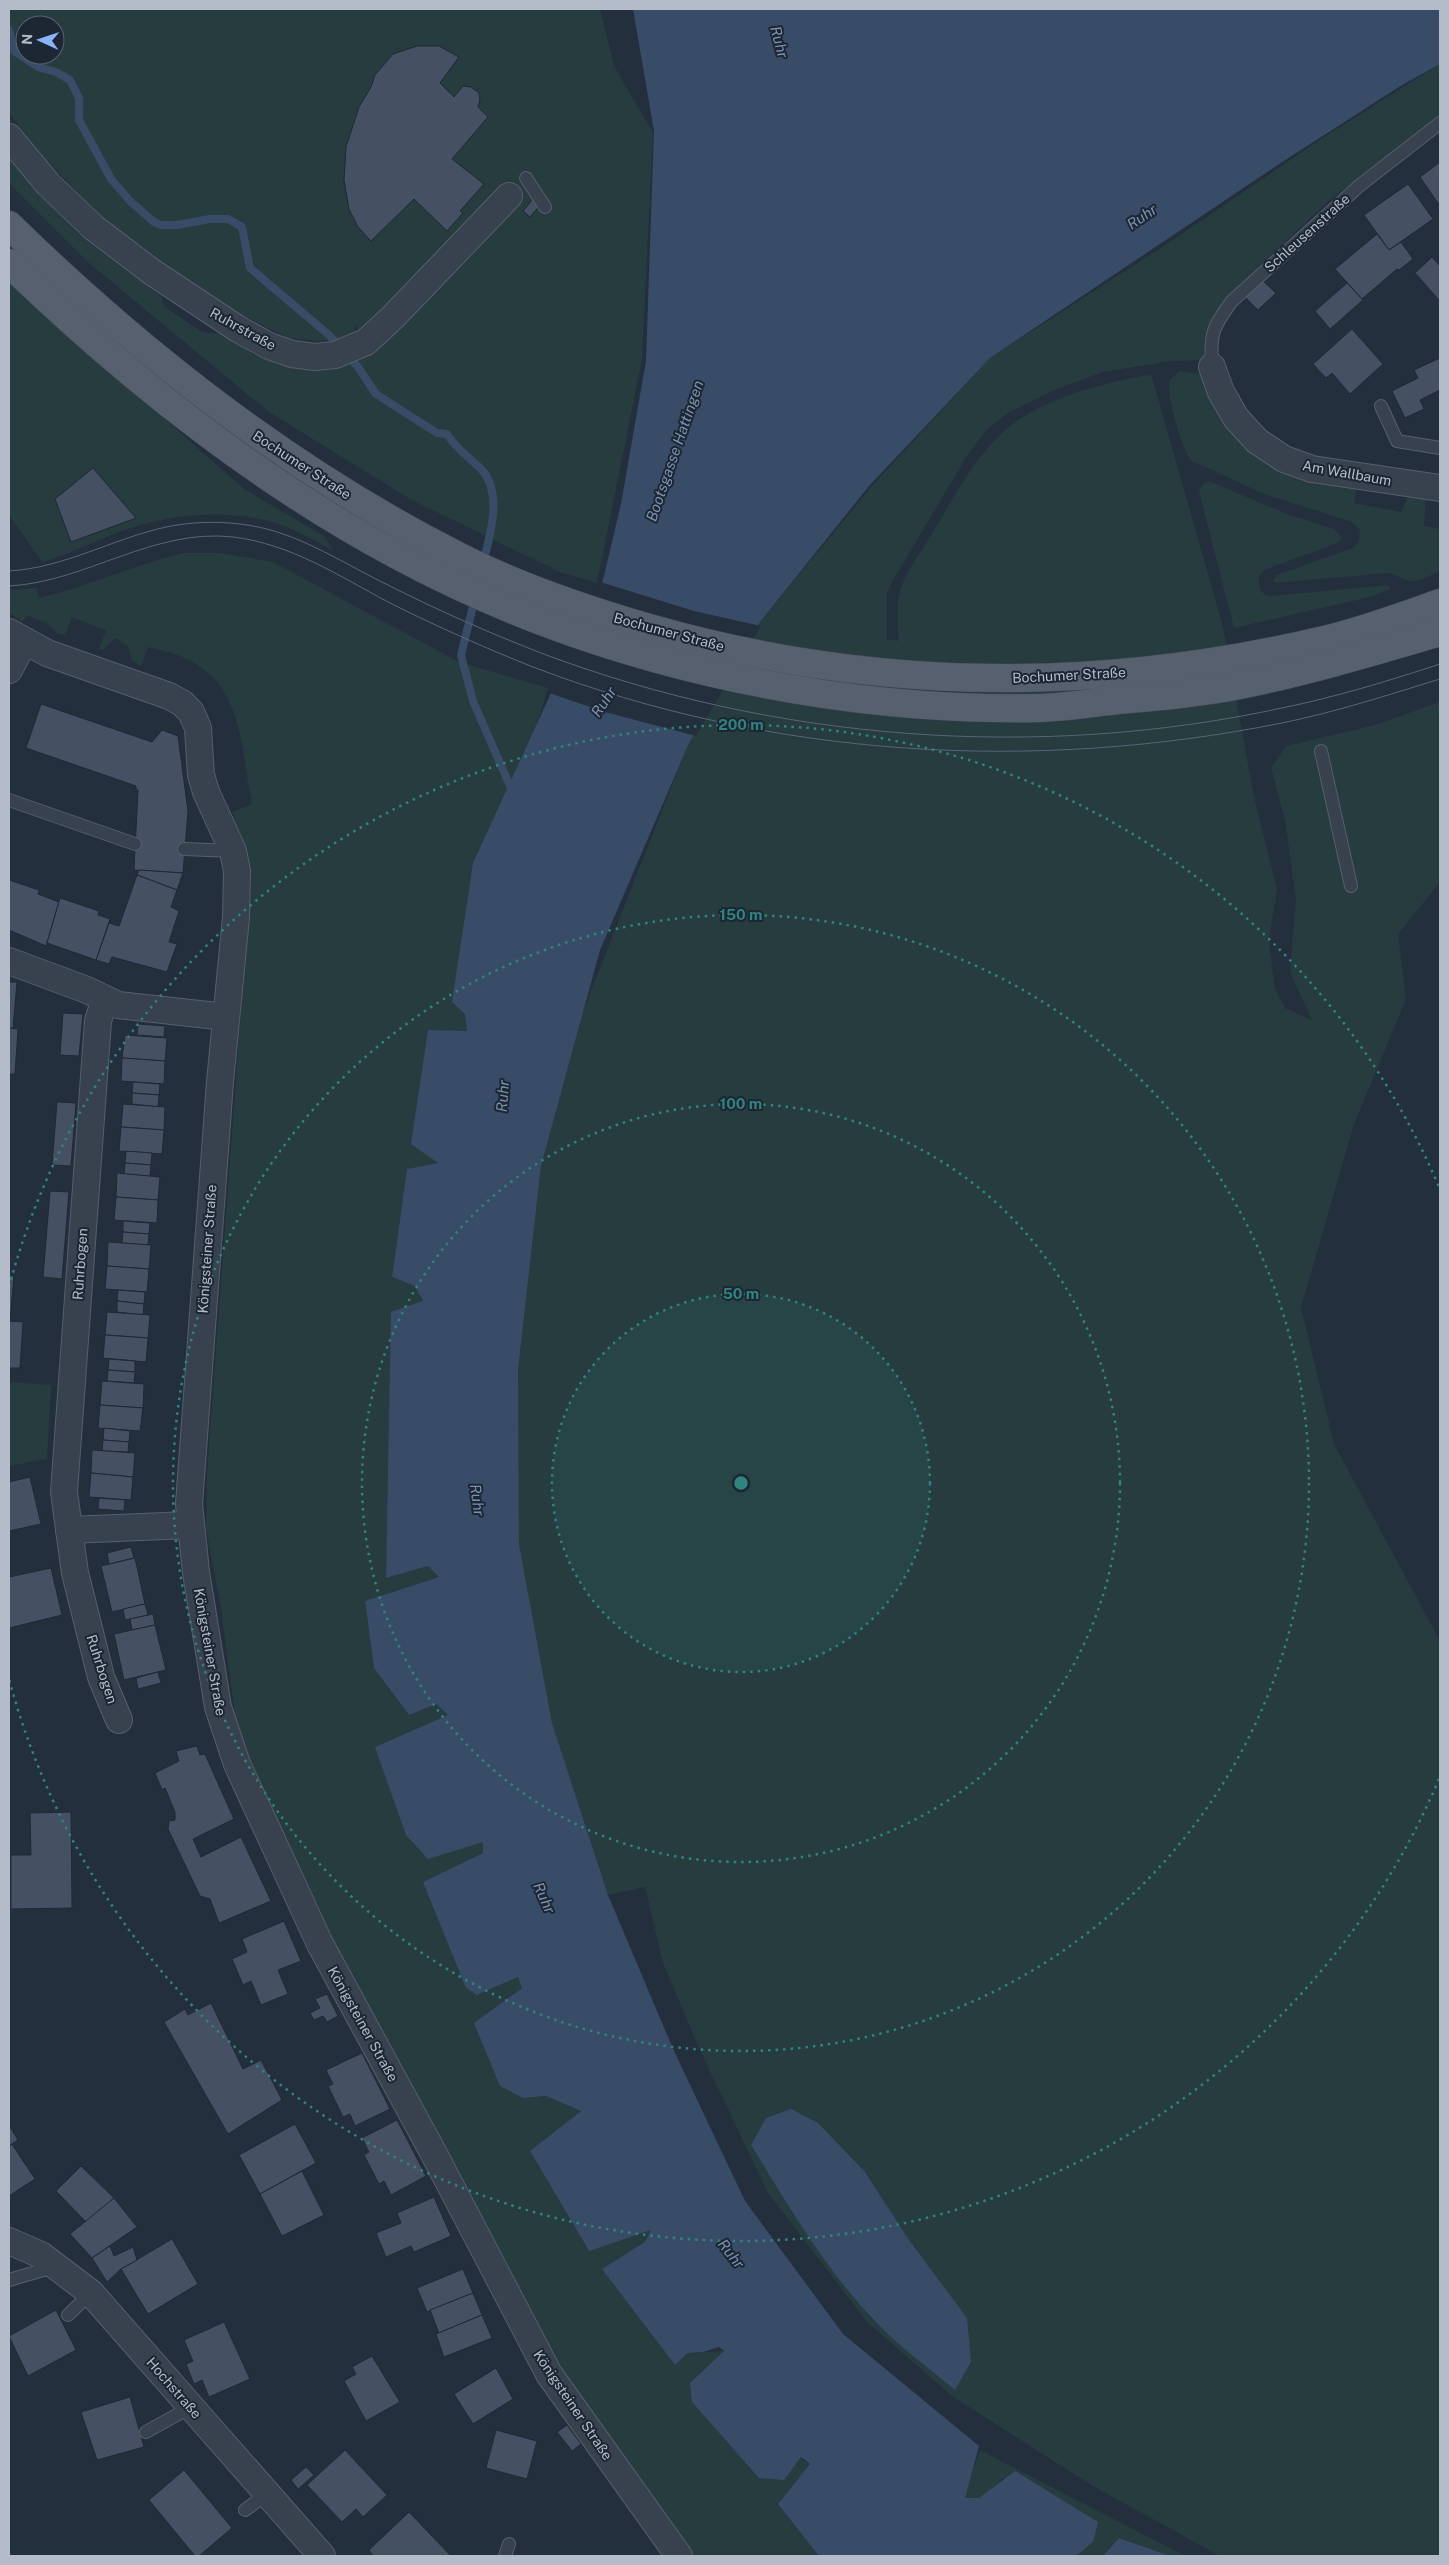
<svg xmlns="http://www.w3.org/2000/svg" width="1449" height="2565" font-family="'Public Sans',sans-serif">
<rect width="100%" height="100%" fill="#242f3e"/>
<g fill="#263c3f" fill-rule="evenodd">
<path d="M9,9H600L614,66L653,133L642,359L597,583L562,573L410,499L269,412L89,263L9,183V156L42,196L89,243L162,297L164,306L202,332L225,334L254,355L290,366L331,368L365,358L356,323L355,331L343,339L320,341L289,338L237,313L167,266L98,214L42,155L9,113ZM25,25H55V55H25Z"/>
<path d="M1440,64V118L1331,199L1224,299C1212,319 1206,333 1204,357L1201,360L1172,361L1103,372L1059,388L1009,412L992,425L980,438L965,459L892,582L887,593V639L898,641C899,626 896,610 899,596C903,575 918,556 929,539C955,496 980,444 1023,417C1061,393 1106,383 1149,375L1152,377L1223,627L1254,797L1277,889L1269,941L1275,989L1285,1008L1312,1020L1290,972L1296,900L1285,820L1271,768L1286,746L1375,725L1440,702V882L1398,934L1406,999L1354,1124L1301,1307L1334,1444L1440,1641V2556H1220L1091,2485L952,2396L867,2322L768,2193L699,2048L663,1963L645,1887L608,1895L552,1723L519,1544L518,1370L541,1166L585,1006L689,742L760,622L871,487L990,358L1167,244L1321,139ZM865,2172L909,2240L874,2321L847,2289L791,2211Z"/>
<path d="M9,281L244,489L324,536L334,551C314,541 294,528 272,522C220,508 163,515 114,534C90,543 67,555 42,562L9,515Z"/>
<path d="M1179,371L1205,375L1227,420L1357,483L1354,503L1401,512L1410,492L1426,495L1424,526L1440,529V571C1431,575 1417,583 1408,581C1401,579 1396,574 1388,573L1275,583L1274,579L1277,575L1353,548L1359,542L1360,530L1352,522L1264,494L1190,460C1179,437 1169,406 1169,381Z"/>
<path d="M1209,481L1287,514L1334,529L1342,538L1337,543L1264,570C1257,577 1257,587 1265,595L1271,596L1388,585L1390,589L1370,597L1234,628L1199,491L1205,482Z"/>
<path d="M184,553H220L273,562L459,662L548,688L532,741L465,1014L467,1032L428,1030L439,1163L407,1169L392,1277L415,1286L423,1301L390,1431L386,1578L428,1566L439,1577L365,1601L374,1668L409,1715L436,1704L449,1715L375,1747L483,1842V1853L423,1882L478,1995L518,1977L523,1987L474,2023L523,2098L546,2096L581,2111L530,2151L588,2250L651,2230L645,2242L603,2269L675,2365L688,2353L724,2351L691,2383L810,2465L778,2504L819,2556H687L579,2401L322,1923L239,1744L221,1608L206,1529L207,1472L251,874L232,812L252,804C240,748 245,686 185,658C173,653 160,650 148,647L141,666L132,660L128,646L115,638L104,650L99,649L106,631L72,617L65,635L57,633L48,624L28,615L22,621L9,613V590L36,588L39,598C88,587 135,564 184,553Z"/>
<polygon points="9,1382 51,1385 47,1459 9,1466"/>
<path d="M980,2450L1185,2556H1170L1119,2538L1103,2556H1076L1093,2542L1003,2478C993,2489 982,2502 965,2498L966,2489Z"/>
</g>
<g fill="#394c67">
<polygon points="633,9 1440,9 1440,64 1402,85 1276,166 990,358 869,486 760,622 689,743 600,950 541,1166 518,1370 519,1544 552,1723 608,1895 673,2049 745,2201 843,2334 979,2446 965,2498 979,2498 1015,2471 1098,2522 1093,2542 1076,2556 819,2556 778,2504 810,2464 801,2457 784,2480 759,2478 692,2402 690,2383 724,2351 719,2347 703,2352 688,2353 675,2365 602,2269 645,2242 651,2230 589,2251 530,2151 581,2111 546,2096 523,2098 500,2086 474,2023 522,1988 518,1977 477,1995 466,1988 423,1882 483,1853 483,1842 428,1859 406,1835 375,1747 448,1715 436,1704 409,1715 374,1668 365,1601 439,1577 428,1566 386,1578 391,1312 423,1301 415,1286 392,1277 407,1169 438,1163 411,1144 428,1030 467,1031 465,1014 452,1002 473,863 603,580 621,504 646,361 654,131"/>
<path d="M791,2109L818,2123L865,2172L909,2240L967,2318L971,2362L955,2390C928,2367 898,2346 874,2320C825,2269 788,2205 751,2145L766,2118Z"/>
<polygon points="1119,2538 1170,2556 1103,2556"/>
</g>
<polygon fill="#242f3e" points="600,582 694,611 761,626 696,736 605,712 549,693"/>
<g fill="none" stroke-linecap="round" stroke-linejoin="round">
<g stroke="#394c67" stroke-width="8">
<path d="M9,30L14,51L38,67L56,72L70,80L79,98V120L111,179L131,202L154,222L161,225H177L210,219H228L242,227L250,268L329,335L358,367L376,394L437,433L447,434C456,449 470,458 482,470C503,494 490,535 483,563"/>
<polyline points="475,598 461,655 473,701 513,793"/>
</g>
</g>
<g fill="#455162" stroke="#1f2835">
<polygon points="417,46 439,46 459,57 440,83 454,97 463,86 471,87 479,93 480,99 478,107 488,117 452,159 484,184 460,211 463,213 447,231 414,199 371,241 358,227 349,209 344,180 346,147 359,107 371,87 375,75 393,54"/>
<polygon points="1440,162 1440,206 1420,177"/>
<polygon points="1408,184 1433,219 1389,250 1364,215"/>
<polygon points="534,198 541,204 530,217 523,211"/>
<polygon points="1377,234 1389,250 1401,242 1413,259 1399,270 1397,269 1362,299 1335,269"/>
<polygon points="1432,257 1440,266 1440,301 1415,273"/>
<polygon points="1263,281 1276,293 1258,310 1245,297"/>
<polygon points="1347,283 1363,300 1330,329 1315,311"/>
<polygon points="1352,329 1383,364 1350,394 1332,373 1326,378 1313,364"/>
<polygon points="1440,358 1440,390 1420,400 1424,409 1405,418 1392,391 1418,378 1414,370"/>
<polygon points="93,468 136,518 71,542 55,499"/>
<polygon points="41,704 152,742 162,730 178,736 188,811 183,873 134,870 138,790 136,790 136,786 26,748"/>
<polygon points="139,870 183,873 177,890 137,875"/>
<polygon points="137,875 177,890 171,907 179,911 169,942 177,944 167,972 112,957 109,964 96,960 109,923 119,926"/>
<polygon points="9,880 39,890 38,894 59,902 46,946 9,930"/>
<polygon points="60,898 99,911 98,915 110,919 96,960 47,943"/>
<polygon points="9,982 17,982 13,1029 9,1028"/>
<polygon points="63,1013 83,1014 79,1056 60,1055"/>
<polygon points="138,1024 165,1026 164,1037 137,1035"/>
<polygon points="9,1028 18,1029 15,1074 9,1074"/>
<polygon points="125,1035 167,1038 165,1061 122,1058"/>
<polygon points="122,1058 165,1061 164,1084 121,1081"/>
<polygon points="133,1082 160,1084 159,1095 132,1093"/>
<polygon points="132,1093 159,1095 158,1107 132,1104"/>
<polygon points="57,1102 76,1103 71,1166 52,1165"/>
<polygon points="123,1104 165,1107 164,1130 121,1127"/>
<polygon points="121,1127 164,1130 162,1154 119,1151"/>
<polygon points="126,1151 152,1153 151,1165 125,1163"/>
<polygon points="125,1163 151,1165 150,1176 124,1174"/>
<polygon points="117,1173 160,1177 158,1200 116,1197"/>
<polygon points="50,1191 69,1192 62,1279 43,1277"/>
<polygon points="116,1197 158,1200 157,1223 114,1220"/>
<polygon points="123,1221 150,1223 149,1234 123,1232"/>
<polygon points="123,1232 149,1234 148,1245 122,1243"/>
<polygon points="108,1242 151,1245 149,1269 107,1266"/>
<polygon points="107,1266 149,1269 147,1292 105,1289"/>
<polygon points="9,1275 14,1276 10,1321 9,1321"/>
<polygon points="118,1290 145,1292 144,1304 117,1301"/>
<polygon points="117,1301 144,1304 143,1315 117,1312"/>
<polygon points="107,1312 150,1315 148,1338 105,1335"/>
<polygon points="9,1321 23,1322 20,1368 9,1368"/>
<polygon points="105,1335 148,1338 146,1362 103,1358"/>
<polygon points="109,1359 135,1361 135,1372 108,1370"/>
<polygon points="108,1370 135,1372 134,1383 107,1381"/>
<polygon points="102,1381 144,1384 143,1408 100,1405"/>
<polygon points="100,1405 143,1408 140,1431 98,1428"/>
<polygon points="104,1428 130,1431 129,1442 103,1440"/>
<polygon points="103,1440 129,1442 128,1452 102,1451"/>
<polygon points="92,1450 135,1453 133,1477 91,1473"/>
<polygon points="91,1473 133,1477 131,1500 89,1497"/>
<polygon points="30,1477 41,1524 9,1531 9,1482"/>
<polygon points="99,1498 125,1500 124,1511 98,1509"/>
<polygon points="131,1547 134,1558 109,1564 107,1553"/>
<polygon points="135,1558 145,1604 112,1612 101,1566"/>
<polygon points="51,1568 62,1615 9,1628 9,1577"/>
<polygon points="145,1604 148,1615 125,1620 123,1609"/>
<polygon points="153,1614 155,1625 132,1630 130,1619"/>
<polygon points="155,1625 166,1670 124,1680 114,1634"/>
<polygon points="158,1672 161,1683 138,1689 136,1678"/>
<polygon points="197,1746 200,1755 205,1754 234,1819 193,1839 201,1857 241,1837 271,1901 219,1923 210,1899 200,1896 168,1829 169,1821 175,1820 175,1812 165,1788 162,1790 155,1773 179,1761 176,1751"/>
<polygon points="71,1812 72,1908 11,1909 11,1855 31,1855 30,1813"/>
<polygon points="284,1921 301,1961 278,1970 288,1994 261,2005 251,1981 243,1985 232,1959 247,1952 242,1939"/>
<polygon points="327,1994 338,2016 327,2022 323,2016 314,2020 310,2013 320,2008 315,1999"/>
<polygon points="211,2003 243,2069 261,2060 282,2100 228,2134 164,2022 185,2009 188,2015"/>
<polygon points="362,2053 390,2109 355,2126 350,2114 343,2117 328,2086 333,2084 326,2070"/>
<polygon points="397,2120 426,2176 391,2195 384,2181 379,2184 364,2155 369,2152 362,2138"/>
<polygon points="295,2124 316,2163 260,2194 239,2155"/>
<polygon points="9,2125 18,2140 9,2146"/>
<polygon points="12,2144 35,2179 9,2196 9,2146"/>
<polygon points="81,2166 114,2198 86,2222 56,2191"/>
<polygon points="302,2171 324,2215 282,2236 260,2194"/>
<polygon points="434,2197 451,2236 414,2252 411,2246 386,2257 376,2233 401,2223 397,2213"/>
<polygon points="114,2198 137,2227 92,2258 70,2234"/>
<polygon points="172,2239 198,2284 148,2314 121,2269"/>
<polygon points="110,2246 114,2256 133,2247 137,2260 121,2269 107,2282 92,2258"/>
<polygon points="463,2269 473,2293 427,2312 417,2288"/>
<polygon points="473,2293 482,2315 439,2333 430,2310"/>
<polygon points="56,2310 76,2350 28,2376 9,2336"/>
<polygon points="482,2315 492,2338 444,2357 436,2334"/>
<polygon points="224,2322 250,2379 209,2397 202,2380 194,2384 186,2364 193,2361 184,2340"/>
<polygon points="372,2356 400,2402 366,2421 344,2381 356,2374 352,2367"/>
<polygon points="496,2368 513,2399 473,2424 454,2394"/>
<polygon points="130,2397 144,2447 97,2460 81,2412"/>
<polygon points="567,2425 581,2444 572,2451 557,2432"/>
<polygon points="496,2430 537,2441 527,2479 486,2468"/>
<polygon points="345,2450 387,2495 363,2517 356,2509 342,2522 307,2485"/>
<polygon points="306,2467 314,2475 298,2489 291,2480"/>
<polygon points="184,2470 232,2528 199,2556 195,2556 149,2500"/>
<polygon points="409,2512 451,2556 373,2556 369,2550"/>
</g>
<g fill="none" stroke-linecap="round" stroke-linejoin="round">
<defs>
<g id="lane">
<polyline points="526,178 545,207"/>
<path d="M1212,367C1210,334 1212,328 1232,301L1359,186L1440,123"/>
<polyline points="1381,406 1397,441 1440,448"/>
<polyline points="1321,751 1351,886"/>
<polyline points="9,800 135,844"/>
<polyline points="184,849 233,851"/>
<polyline points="9,2280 57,2266"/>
<polyline points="68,2315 91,2293"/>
<polyline points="146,2432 191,2407"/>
<polyline points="245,2510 267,2494"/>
<polyline points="505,2556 509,2544"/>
</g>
<g id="street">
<polyline points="9,137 48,184 94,228 152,272 238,329 269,346 292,354 315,357 335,355 366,342 393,317 509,196"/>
<polyline points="1212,367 1221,392 1236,418 1257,441 1284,459 1312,469 1440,488"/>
<polyline points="9,632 47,653 169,696 182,703 191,712 198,728 201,775 206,792 233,851 237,871 236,917 220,1082 189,1504 196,1572 218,1707 237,1764 320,1944 434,2154 549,2374 679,2556"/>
<polyline points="9,670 24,642"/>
<polyline points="9,961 87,990 118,1005 226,1017"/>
<polyline points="105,999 98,1021 64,1492 75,1573 101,1677 119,1720"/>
<polyline points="69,1530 189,1525"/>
<polyline points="9,2241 41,2255 91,2293 322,2556"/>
</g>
<g id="primary">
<path d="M9,225C143,356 290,471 458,556C518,587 584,609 649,628C873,692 1102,693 1328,639C1366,630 1403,616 1440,603"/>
<path d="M9,263C125,375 255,479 397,555C589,659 822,712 1040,708C1066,707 1092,703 1118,700C1157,697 1197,693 1235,686C1305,672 1372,652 1440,632"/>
</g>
</defs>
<use href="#lane" stroke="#565f6c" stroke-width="14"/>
<use href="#street" stroke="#565f6c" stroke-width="28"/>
<use href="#primary" stroke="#414a57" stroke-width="29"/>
<use href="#lane" stroke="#38414e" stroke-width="12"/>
<use href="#street" stroke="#38414e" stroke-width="26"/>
<use href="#primary" stroke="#56606e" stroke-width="28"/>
<g stroke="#5a6575" stroke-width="1">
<path d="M9,571C64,568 112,539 166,527C190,522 216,521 240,524C294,530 337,560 384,583C435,609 487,632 541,653C774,741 1038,761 1282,708C1336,697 1388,681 1440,664"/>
<path d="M9,586C86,582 153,528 233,537C291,544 339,576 390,603C436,626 485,648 533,667C772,758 1033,773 1282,723C1336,712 1388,695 1440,679"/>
</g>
</g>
<circle cx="741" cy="1483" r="189" fill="#308480" fill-opacity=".12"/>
<g fill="none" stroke="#308480" stroke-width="2.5" stroke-dasharray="2.5 5">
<circle cx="741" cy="1483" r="189"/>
<circle cx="741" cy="1483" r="379"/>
<circle cx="741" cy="1483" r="568"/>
<path d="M1439 1779A758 758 0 0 1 9 1679M9 1287A758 758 0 0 1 1439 1187"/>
</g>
<g text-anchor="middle" stroke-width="4" stroke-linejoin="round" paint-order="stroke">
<g font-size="14" fill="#b4bcc9" stroke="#1d2633">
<text transform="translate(1307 233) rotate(-42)" y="5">Schleusenstraße</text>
<text transform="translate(243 329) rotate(29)" y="5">Ruhrstraße</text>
<text transform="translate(302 465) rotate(33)" y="5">Bochumer Straße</text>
<text transform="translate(1347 473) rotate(10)" y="5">Am Wallbaum</text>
<text transform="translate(669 632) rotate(15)" y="5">Bochumer Straße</text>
<text transform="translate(1069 675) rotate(-3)" y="5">Bochumer Straße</text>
<text transform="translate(207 1249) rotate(-86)" y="5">Königsteiner Straße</text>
<text transform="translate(80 1264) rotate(-86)" y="5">Ruhrbogen</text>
<text transform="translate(210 1652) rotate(80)" y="5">Königsteiner Straße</text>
<text transform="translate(102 1669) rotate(72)" y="5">Ruhrbogen</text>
<text transform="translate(363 2024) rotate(61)" y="5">Königsteiner Straße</text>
<text transform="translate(174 2388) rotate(49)" y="5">Hochstraße</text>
<text transform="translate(573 2405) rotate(56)" y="5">Königsteiner Straße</text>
</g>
<g font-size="15" font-style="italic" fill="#7c92b1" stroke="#1d2633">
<text transform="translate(779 42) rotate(75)" y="5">Ruhr</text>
<text transform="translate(1142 217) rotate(-34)" y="5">Ruhr</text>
<text transform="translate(675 451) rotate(-71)" y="5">Bootsgasse Hattingen</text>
<text transform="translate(604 702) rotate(-56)" y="5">Ruhr</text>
<text transform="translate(503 1096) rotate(-86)" y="5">Ruhr</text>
<text transform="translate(477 1500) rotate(82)" y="5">Ruhr</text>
<text transform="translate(544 1898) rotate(66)" y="5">Ruhr</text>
<text transform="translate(731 2254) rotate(52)" y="5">Ruhr</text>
</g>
</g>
<circle cx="741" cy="1483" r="8" fill="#308480" stroke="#1d2633" stroke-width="2.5"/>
<g font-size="15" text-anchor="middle" font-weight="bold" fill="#308480" stroke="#1d2633" stroke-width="4" stroke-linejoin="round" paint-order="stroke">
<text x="741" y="730">200 m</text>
<text x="741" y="920">150 m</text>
<text x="741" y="1109">100 m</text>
<text x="741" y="1299">50 m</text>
</g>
<rect width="1449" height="2565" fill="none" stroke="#b4bcc9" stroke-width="20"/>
<g transform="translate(40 40) rotate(273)"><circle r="24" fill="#1d2633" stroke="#59626f"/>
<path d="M0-4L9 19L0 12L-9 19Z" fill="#8ab4f8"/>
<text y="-8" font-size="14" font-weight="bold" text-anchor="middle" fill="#b4bcc9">N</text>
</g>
</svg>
